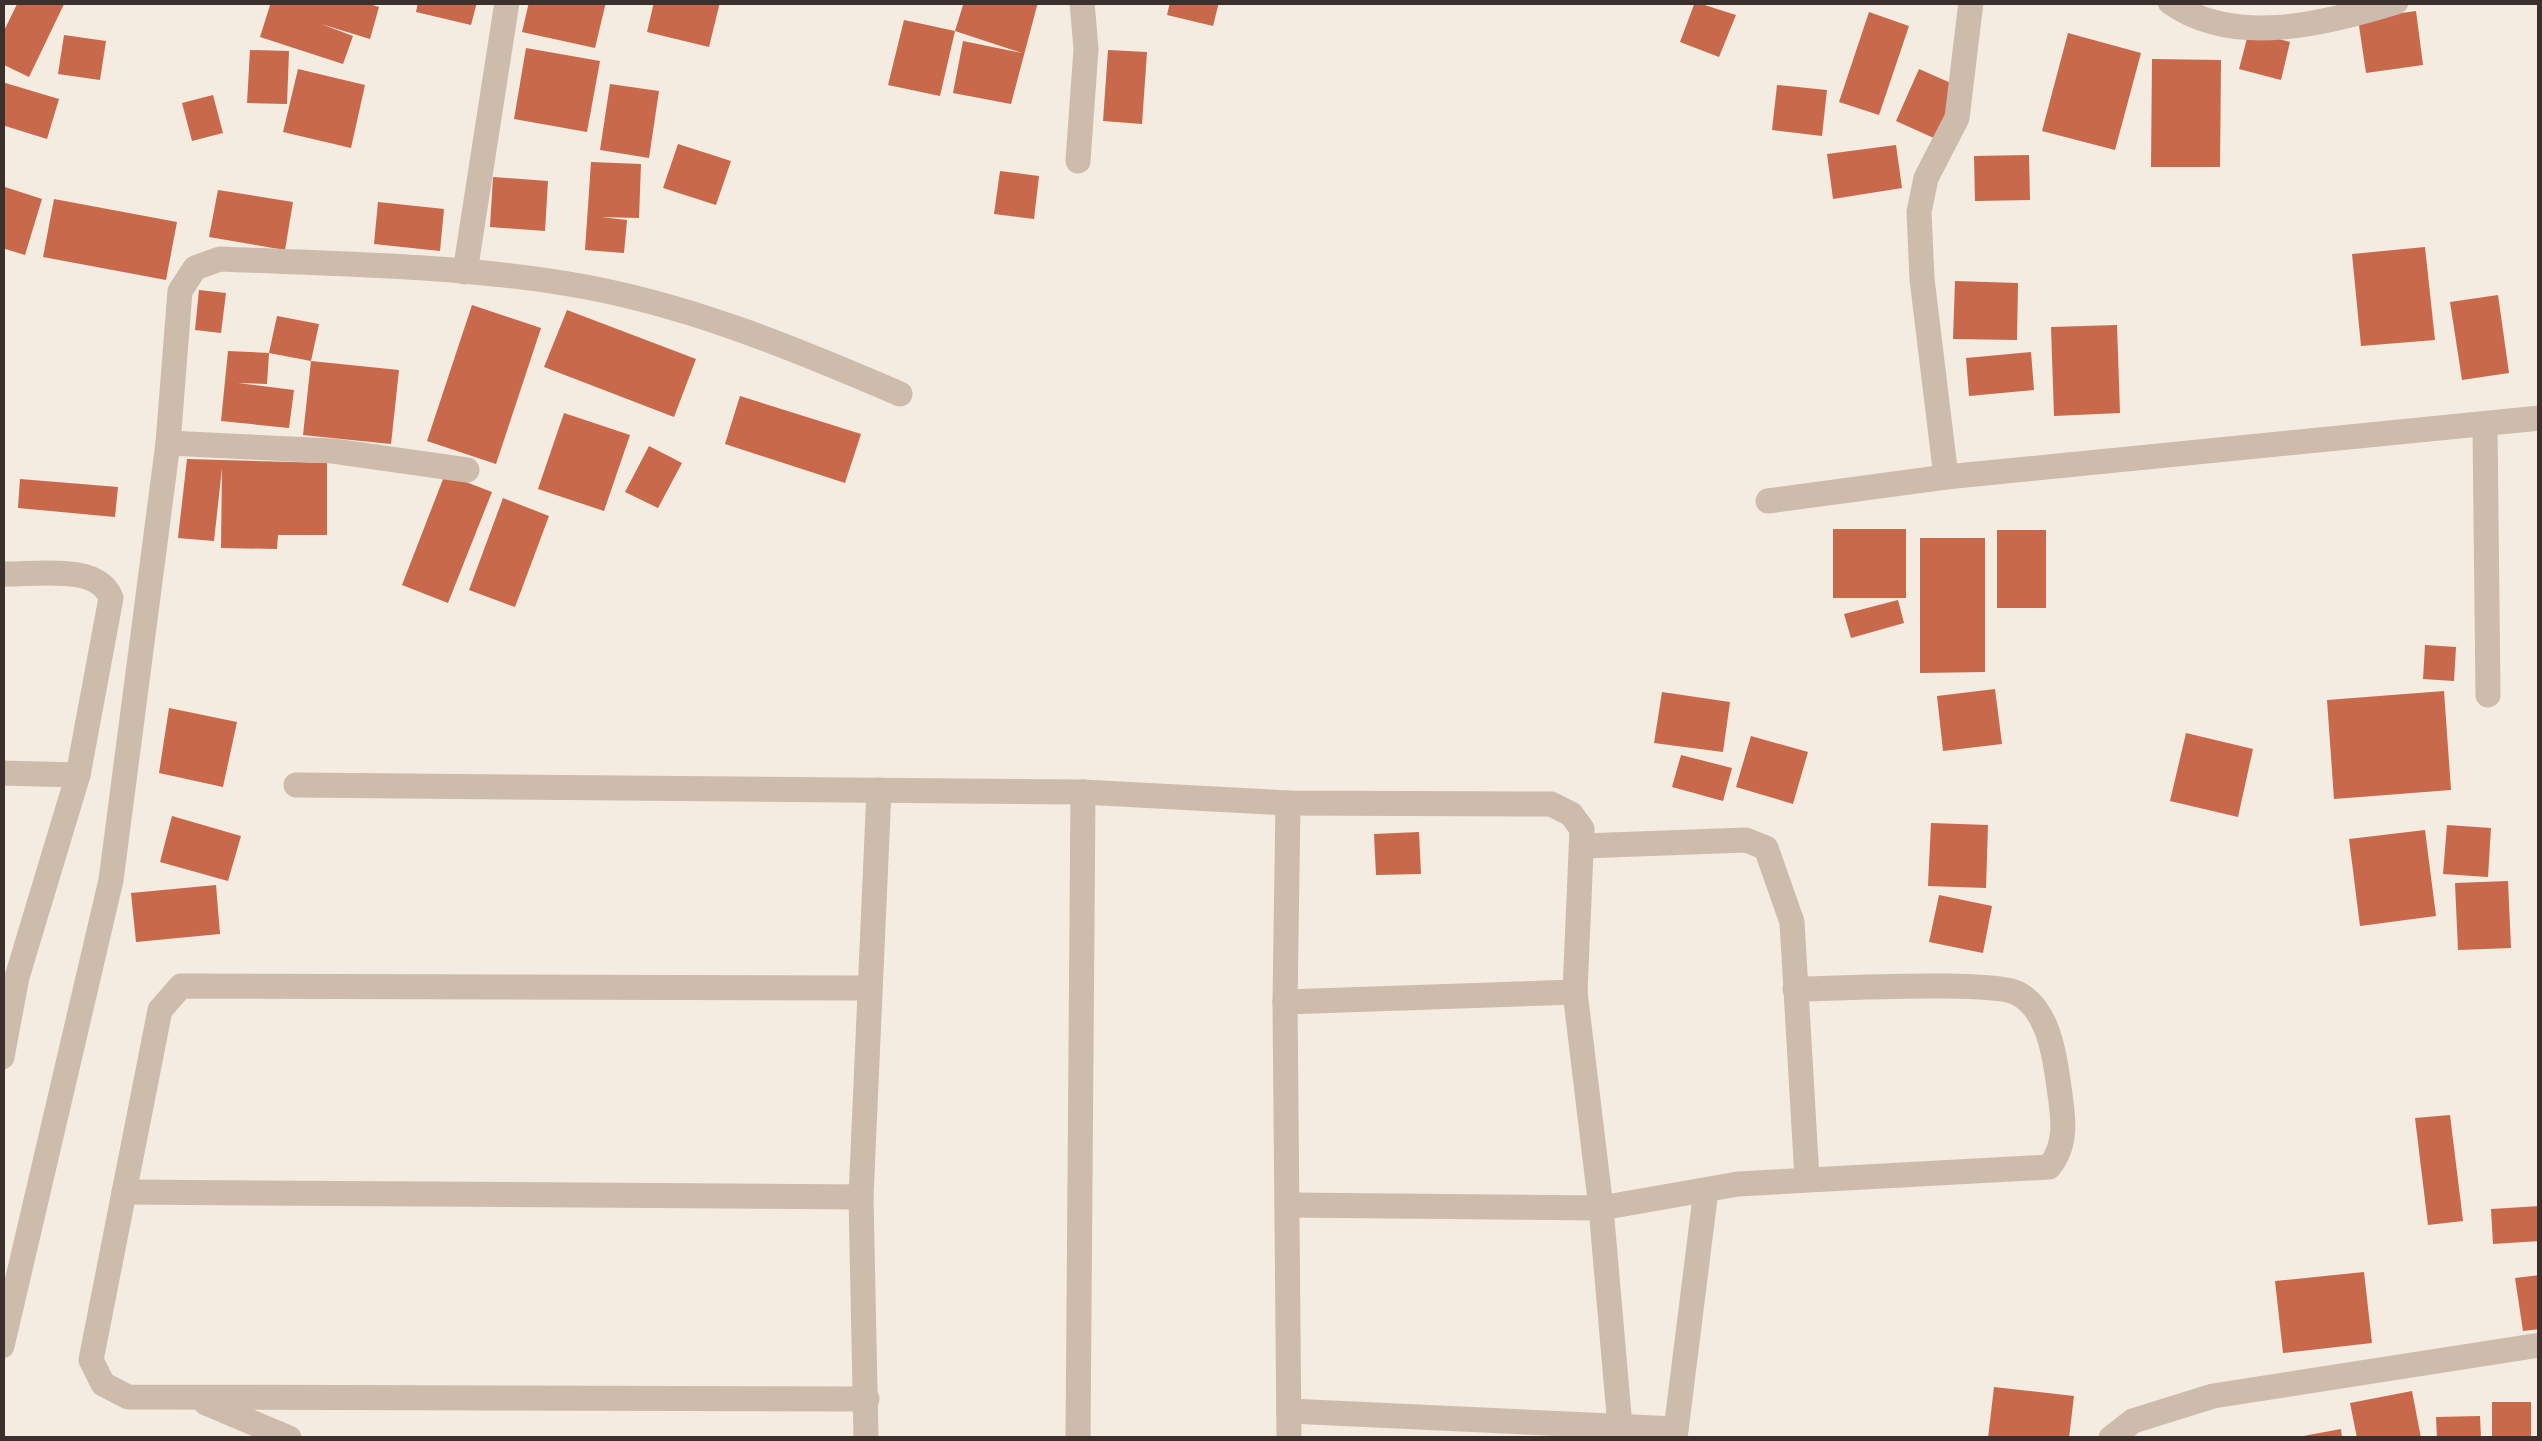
<svg xmlns="http://www.w3.org/2000/svg" width="2542" height="1441" font-family="Roboto,sans-serif">
<rect width="100%" height="100%" fill="#f4ebe1"/>
<g fill="#c8694b">
<polygon points="18,2 65,2 29,77 2,64 2,35"/>
<polygon points="271,2 363,2 379,7 370,39 321,24 353,36 343,64 260,37"/>
<polygon points="418,2 477,2 471,25 416,12"/>
<polygon points="529,2 606,2 595,48 522,32"/>
<polygon points="654,2 720,2 709,47 647,32"/>
<polygon points="964,2 1038,2 1011,104 953,93 963,41 1022,53 955,31"/>
<polygon points="1170,2 1219,2 1213,26 1167,15"/>
<polygon points="1695,2 1736,15 1719,57 1680,42"/>
<polygon points="2416,11 2423,65 2366,73 2358,19"/>
<polygon points="1869,12 1909,26 1879,115 1839,102"/>
<polygon points="904,20 955,31 940,96 888,85"/>
<polygon points="2249,31 2290,42 2281,80 2239,69"/>
<polygon points="2068,33 2141,53 2115,150 2042,131"/>
<polygon points="64,35 106,41 100,80 58,74"/>
<polygon points="526,48 600,61 587,132 514,119"/>
<polygon points="250,50 289,51 287,104 247,103"/>
<polygon points="1108,50 1147,52 1142,124 1103,121"/>
<polygon points="2152,59 2221,60 2220,167 2151,167"/>
<polygon points="298,69 365,85 351,148 283,132"/>
<polygon points="1919,69 1960,87 1936,139 1896,121"/>
<polygon points="2,82 59,99 47,139 2,125"/>
<polygon points="610,84 659,91 649,158 600,150"/>
<polygon points="1777,85 1827,90 1822,136 1772,130"/>
<polygon points="213,95 223,133 192,141 182,103"/>
<polygon points="678,144 731,161 716,205 663,188"/>
<polygon points="1896,145 1902,188 1833,199 1827,154"/>
<polygon points="2029,155 2030,200 1975,201 1974,156"/>
<polygon points="591,162 641,164 639,218 601,217 627,220 624,253 585,250"/>
<polygon points="1000,171 1039,176 1034,219 994,214"/>
<polygon points="493,177 548,181 545,231 490,227"/>
<polygon points="2,186 42,199 25,255 2,248"/>
<polygon points="218,190 293,202 285,250 209,237"/>
<polygon points="54,199 177,222 166,280 43,257"/>
<polygon points="378,202 444,209 440,251 374,244"/>
<polygon points="2425,247 2435,340 2361,346 2352,254"/>
<polygon points="1955,281 2018,283 2017,340 1953,339"/>
<polygon points="199,290 226,293 221,333 195,330"/>
<polygon points="2498,295 2509,373 2462,380 2450,302"/>
<polygon points="472,305 541,328 496,464 427,441"/>
<polygon points="567,310 696,359 674,417 544,367"/>
<polygon points="277,316 319,324 311,361 269,353"/>
<polygon points="2117,325 2120,413 2054,416 2051,327"/>
<polygon points="228,351 269,353 267,384 238,383 294,390 289,428 221,421"/>
<polygon points="2031,352 2034,390 1969,396 1966,358"/>
<polygon points="311,361 399,370 391,444 303,435"/>
<polygon points="740,396 861,434 845,483 725,444"/>
<polygon points="564,413 630,435 604,511 538,489"/>
<polygon points="649,446 682,463 658,508 625,492"/>
<polygon points="187,459 327,463 327,535 278,535 277,549 221,548 222,468 214,541 178,538"/>
<polygon points="445,474 492,492 448,603 402,585"/>
<polygon points="20,479 118,487 115,517 18,508"/>
<polygon points="503,498 549,516 515,607 469,590"/>
<rect x="1833" y="529" width="73" height="69"/>
<rect x="1997" y="530" width="49" height="78"/>
<polygon points="1920,538 1985,538 1985,672 1920,673"/>
<polygon points="1898,600 1904,623 1851,638 1844,614"/>
<polygon points="2425,645 2456,647 2454,681 2423,679"/>
<polygon points="1995,689 2002,744 1943,751 1937,696"/>
<polygon points="2444,691 2451,790 2334,799 2327,700"/>
<polygon points="1662,692 1730,702 1723,752 1654,743"/>
<polygon points="169,708 237,722 223,787 159,773"/>
<polygon points="2186,733 2253,749 2238,817 2170,801"/>
<polygon points="1751,736 1808,752 1793,804 1736,787"/>
<polygon points="1681,755 1732,768 1723,801 1672,787"/>
<polygon points="172,816 241,836 228,881 160,862"/>
<polygon points="1931,823 1988,825 1986,888 1928,886"/>
<polygon points="2447,825 2491,828 2488,877 2443,874"/>
<polygon points="2425,830 2436,916 2360,926 2349,839"/>
<polygon points="1419,832 1421,874 1376,875 1374,834"/>
<polygon points="2508,881 2511,948 2458,950 2455,883"/>
<polygon points="216,885 220,934 136,942 131,893"/>
<polygon points="1939,895 1992,906 1983,953 1929,942"/>
<polygon points="2450,1115 2463,1221 2428,1225 2415,1118"/>
<polygon points="2540,1206 2540,1241 2493,1244 2491,1209"/>
<polygon points="2364,1272 2372,1343 2283,1353 2275,1281"/>
<polygon points="2540,1275 2540,1329 2523,1331 2515,1278"/>
<polygon points="1994,1387 2074,1396 2069,1438 1988,1438"/>
<polygon points="2412,1391 2421,1438 2357,1438 2350,1403"/>
<rect x="2492" y="1402" width="39" height="36"/>
<polygon points="2480,1416 2481,1438 2437,1438 2436,1417"/>
<polygon points="2341,1429 2342,1438 2298,1438 2298,1437"/>
</g>
<g fill="none" stroke-linecap="round" stroke-linejoin="round">
<g stroke="#cdbbac" stroke-width="25">
<path d="M2170,2C2234,48 2328,23 2396,2"/>
<polyline points="1078,161 1086,49 1082,2"/>
<polyline points="465,272 507,2"/>
<polyline points="2485,427 2488,695"/>
<polyline points="168,443 333,451 467,470"/>
<polyline points="1946,477 1922,279 1919,212 1926,178 1957,118 1971,2"/>
<polyline points="1768,501 1946,477 2540,418"/>
<path d="M2,574C35,575 98,563 111,598L78,775L17,977L2,1057"/>
<polyline points="2,773 78,775"/>
<polyline points="296,785 1083,792 1288,803 1551,804 1571,814 1582,829 1575,992 1601,1208 1621,1438"/>
<polyline points="1288,803 1285,1002 1289,1438"/>
<polyline points="1583,846 1746,840 1766,848 1792,922 1807,1178"/>
<polyline points="1285,1002 1575,992"/>
<polyline points="124,1192 861,1197"/>
<path d="M1287,1205L1601,1208L1738,1184L2049,1167C2070,1142 2062,1111 2058,1080C2054,1051 2047,1008 2017,993C1991,980 1834,989 1795,989"/>
<path d="M2,1346L111,880L168,443L180,291L195,268L220,259C337,264 454,265 569,284C685,303 793,348 900,394"/>
<polyline points="867,1399 128,1397 103,1384 91,1360 160,1010 181,986 868,988"/>
<polyline points="206,1403 289,1438"/>
<polyline points="1289,1411 1676,1429"/>
<polyline points="866,1438 861,1197 879,790"/>
<polyline points="1078,1438 1083,792"/>
<polyline points="1675,1438 1706,1190"/>
<polyline points="2111,1438 2133,1421 2213,1396 2540,1345"/>
</g>
</g>
<rect width="2542" height="1441" fill="none" stroke="#3b302b" stroke-width="10"/>
</svg>
